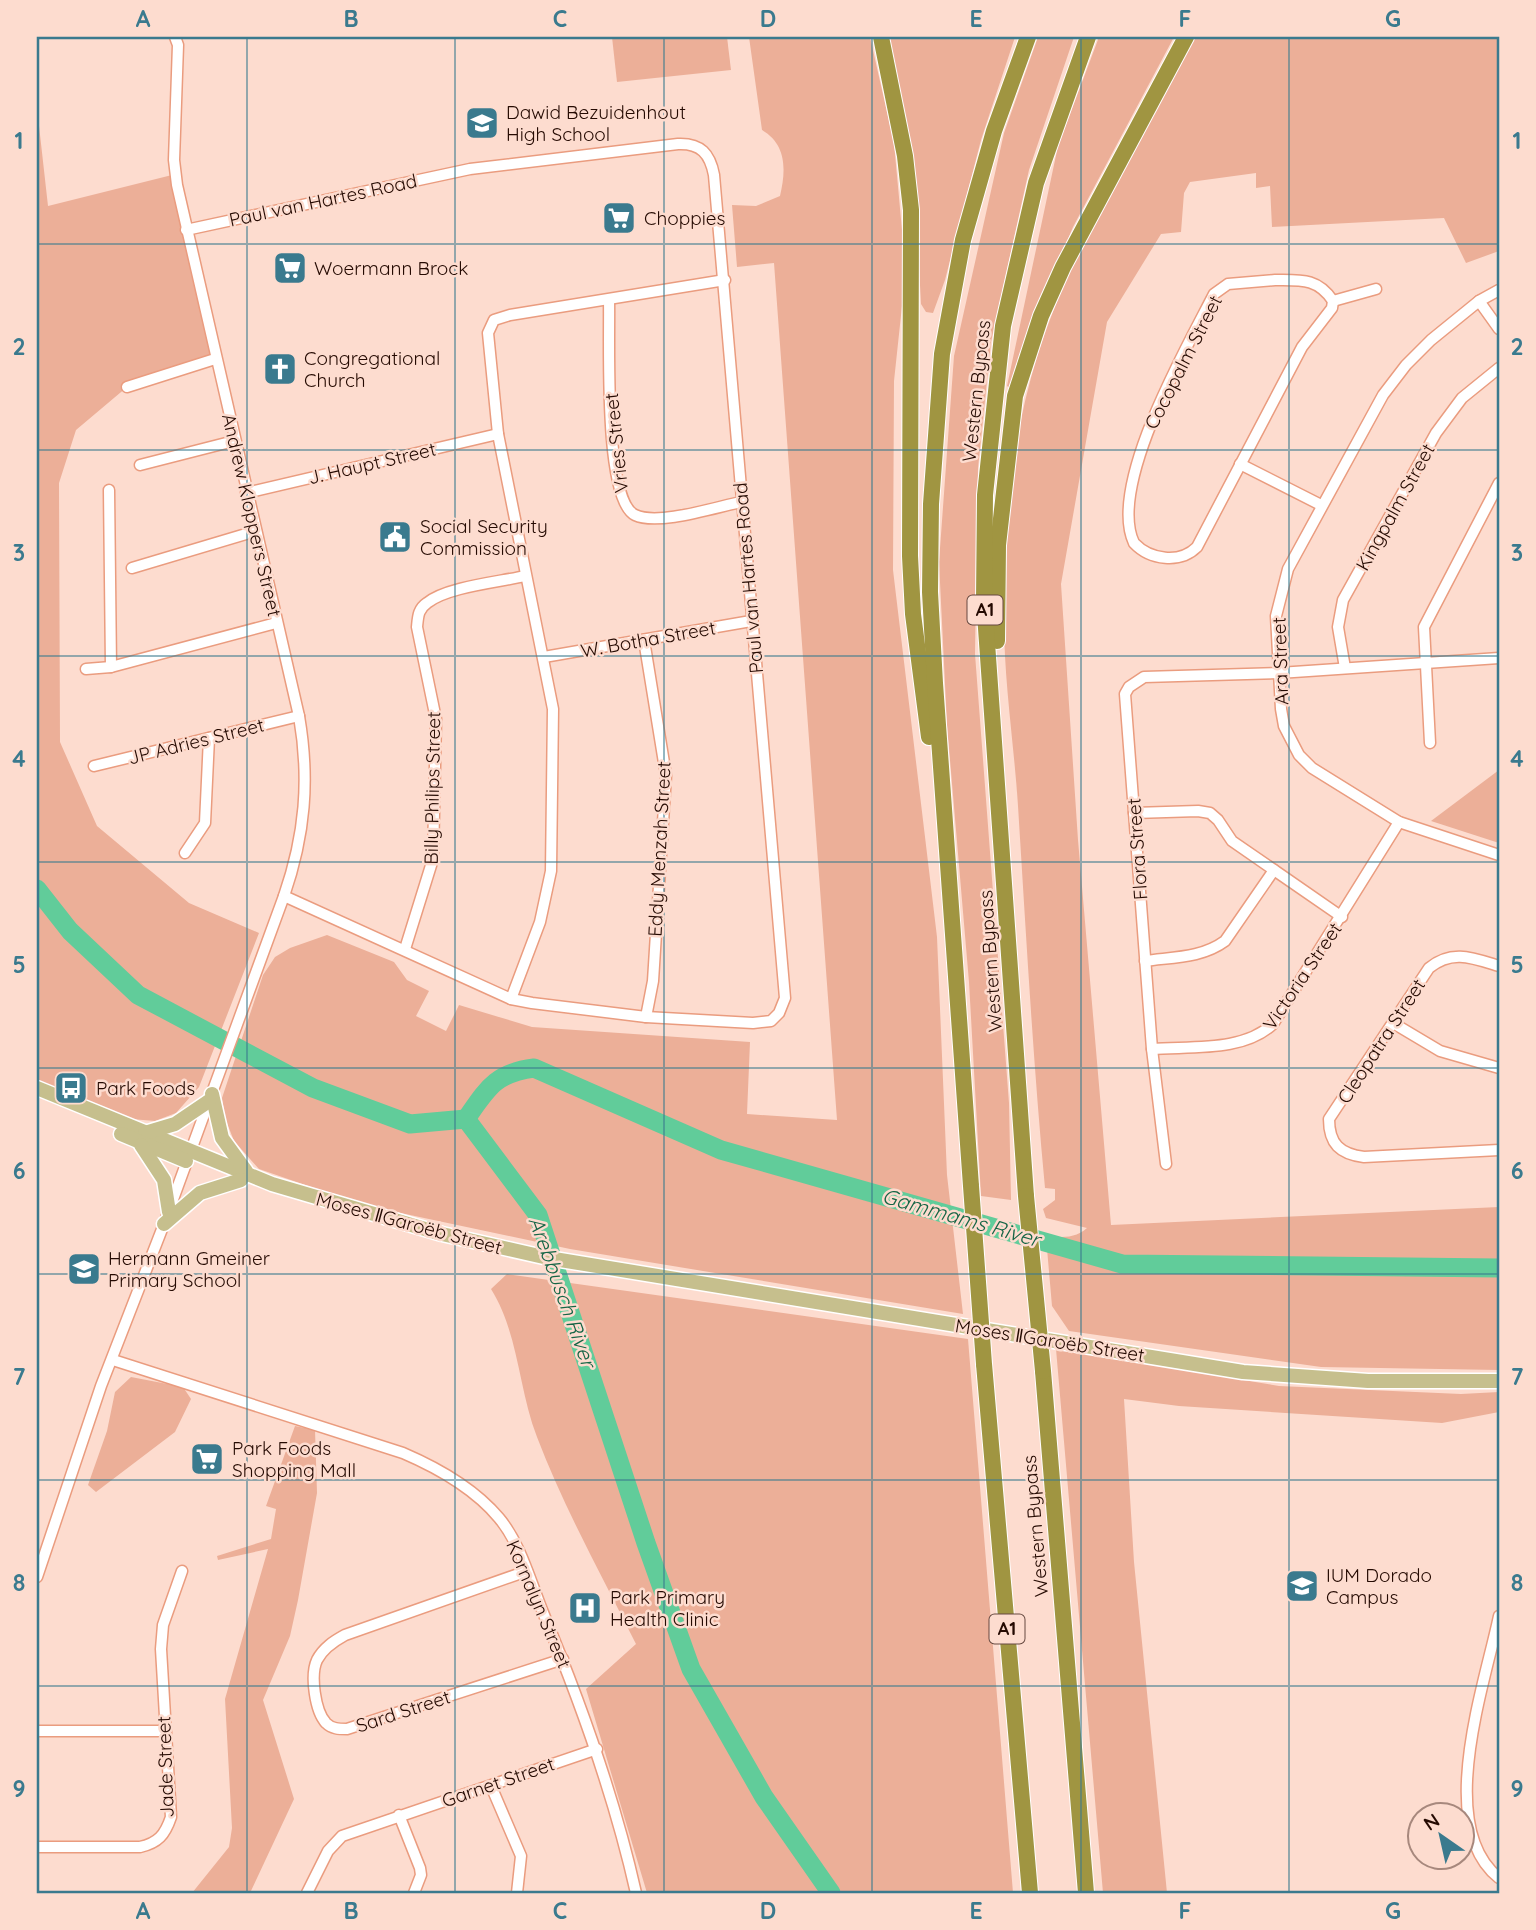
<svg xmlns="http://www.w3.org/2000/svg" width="1536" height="1930" font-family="Quicksand,sans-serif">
<rect width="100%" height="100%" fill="#fddccf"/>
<g fill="#ecaf98">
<polygon points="612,37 727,37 731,70 617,82"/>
<path d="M749,37H870L894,143L903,241L902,306L894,381L893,570L937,937L947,1175L963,1314L570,1249L363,1205L259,1169L234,1141L225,1118L222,1098L263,975L275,957L290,948L327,935L394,962L407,980L429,991L416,1016L446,1031L459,1005L532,1027L750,1042L747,1114L837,1120L774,263L737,267L732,205L756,206L780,196C786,170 787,145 762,130Z"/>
<polygon points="888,37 1015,37 981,140 945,280 933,313 926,312 921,304 915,191"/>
<polygon points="1038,37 1074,37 1029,170 991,342 978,468 975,654 1009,1103 1011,1200 981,1196 969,982 947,725 939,562 954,356 1004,133"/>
<polygon points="1099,37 1174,37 1073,227 1033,322 1012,389 1007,386 1058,146"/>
<path d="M1194,37H1499V251L1466,263L1444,218L1272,227L1270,186L1256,188V173L1190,182L1184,193L1181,232L1161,234L1107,322L1061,584L1078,840L1111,1225L1499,1207V1370L1321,1367L1069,1331L1052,1306L1046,1237C1061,1237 1075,1239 1087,1228L1046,1218L1043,1209L1055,1200V1189L1045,1188C1033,1061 1026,933 1018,806C1014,744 1004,682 1004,620C1003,531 1011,439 1038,354C1074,242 1138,139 1194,37Z"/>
<polygon points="37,108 48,206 176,174 215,359 127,387 76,430 59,483 60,742 97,826 189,903 259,933 199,1087 176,1113 155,1121 131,1119 37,1083"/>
<polygon points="1499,770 1499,843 1431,821"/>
<path d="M507,1274L968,1339L1013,1893H647L586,1689L636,1644C602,1576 564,1508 537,1437C518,1388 519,1334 491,1289Z"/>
<polygon points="1056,1349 1279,1386 1461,1394 1499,1392 1499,1412 1442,1423 1179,1406 1124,1399 1134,1562 1167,1893 1103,1893"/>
<polygon points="131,1377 183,1387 191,1399 175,1432 96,1492 88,1485 107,1431 115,1392"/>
<polygon points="295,1426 315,1430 317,1493 298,1600 290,1636 263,1700 294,1799 250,1893 192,1893 229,1847 232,1828 225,1699 268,1549 218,1560 217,1556 271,1539 276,1509 266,1506"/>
</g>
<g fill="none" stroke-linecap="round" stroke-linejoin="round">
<g stroke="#61cc9a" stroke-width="19">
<polyline points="37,889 70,931 138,995 313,1088 410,1124 466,1119 538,1215 646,1543 691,1669 764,1797 831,1893"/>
<path d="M466,1119C487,1089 495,1073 534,1068L721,1150L1122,1264L1499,1268"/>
</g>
<defs>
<g id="minor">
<path d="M186,230L470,169L678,144C701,143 710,154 714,175L785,998L779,1013L771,1021L753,1023L646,1017L532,1003L511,999L284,896"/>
<path d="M1275,280C1301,280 1318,278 1333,301L1332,308L1302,347L1197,547C1180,564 1150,560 1134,543C1107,486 1187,347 1214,294L1228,284Z"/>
<polyline points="1499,290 1479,301 1431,340 1406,365 1383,395 1288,569 1276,616 1281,709 1284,726 1299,755 1312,768 1399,822 1499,855"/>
<path d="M609,300C610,336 603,500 635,515C658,526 716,507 741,502"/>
<polyline points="1333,301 1376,289"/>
<polyline points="1479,301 1499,329"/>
<polyline points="127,387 215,359"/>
<polyline points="1240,464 1321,505"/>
<polyline points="140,465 234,441"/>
<polyline points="109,490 111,667"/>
<polyline points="246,493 498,434"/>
<polyline points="132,568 256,531"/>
<polyline points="644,640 666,775 653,981 646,1017"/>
<polyline points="544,657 751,621"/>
<polyline points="1345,668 1338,627 1343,600 1436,433 1462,398 1499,368"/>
<polyline points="86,669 111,667 276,623"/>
<polyline points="1430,743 1424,627 1499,483"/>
<polyline points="94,766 299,716"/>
<polyline points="1134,813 1198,811 1210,813 1218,820 1232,841 1342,917"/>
<polyline points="185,853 205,823 209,738"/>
<path d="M405,949L433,859L436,719L417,627C418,617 418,609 427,603C446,587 499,582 525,576"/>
<path d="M1145,961C1173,957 1202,958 1225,941L1274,870"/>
<path d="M1499,966C1473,958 1452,949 1429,968L1329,1119C1329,1144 1340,1154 1364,1157L1499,1150"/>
<polyline points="511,999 540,922 551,871 553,709 498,434 488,333 494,320 510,315 725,280"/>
<polyline points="1393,1023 1440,1051 1499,1068"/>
<path d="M1152,1049C1192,1046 1243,1052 1273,1024L1399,822"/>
<polyline points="1166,1164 1152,1049 1125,694 1129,687 1144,677 1279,673 1499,658"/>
<path d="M113,1360L403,1453C438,1468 474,1488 499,1518C520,1543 530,1580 542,1610C581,1703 614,1795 636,1893"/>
<path d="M527,1571L345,1635C334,1641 323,1648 317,1660C310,1675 315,1711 326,1723C332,1729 339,1729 347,1729L563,1659"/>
<path d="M37,1577L101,1386L164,1224L284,896C305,835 310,780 299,716L177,185L174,160L178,45L175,37"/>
<path d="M1499,1616C1485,1684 1434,1827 1499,1878"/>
<polyline points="37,1731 163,1731"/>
<polyline points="491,1786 521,1856 517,1893"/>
<polyline points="399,1815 420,1868 421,1875 414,1893"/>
<path d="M37,1847H140C158,1843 165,1835 171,1817L161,1649L163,1625L182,1571"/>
<polyline points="307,1893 328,1851 342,1836 597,1749"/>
</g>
<g id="major">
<polyline points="37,1088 272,1184 442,1234 548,1258 1243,1372 1368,1381 1499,1381"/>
<polyline points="212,1094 222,1138 246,1171"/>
<polyline points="145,1133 175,1124 209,1101"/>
<polyline points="121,1134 186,1161"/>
<polyline points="141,1145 164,1180 169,1212"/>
<polyline points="164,1224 200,1193 241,1180"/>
</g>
<g id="highway">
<polyline points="881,37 905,156 911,210 910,556 913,614 929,737"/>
<polyline points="997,641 998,545 1015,396 1041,316 1063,267 1186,37"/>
<polyline points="971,1186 935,683 930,592 931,504 942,354 963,240 994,131 1028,37"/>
<polyline points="1026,1196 984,600 985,495 1003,326 1036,183 1088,37"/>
<polyline points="984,1364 1030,1893"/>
<polyline points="1043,1371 1086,1893"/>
</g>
</defs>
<use href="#minor" stroke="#ea9c7f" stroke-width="13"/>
<use href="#major" stroke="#fff" stroke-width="17"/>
<use href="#highway" stroke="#fff" stroke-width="18"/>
<use href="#minor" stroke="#fff" stroke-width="10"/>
<use href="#major" stroke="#c6bf8d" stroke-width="14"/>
<use href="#highway" stroke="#a09541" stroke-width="16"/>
<defs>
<g id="highway-bridge">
<polyline points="971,1186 984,1364"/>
<polyline points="1026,1196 1043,1371"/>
</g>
</defs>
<use href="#highway-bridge" stroke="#fff" stroke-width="18" stroke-linecap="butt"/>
<use href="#highway-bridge" stroke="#a09541" stroke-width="16"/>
</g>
<path fill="none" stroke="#3a7a8e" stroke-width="2" stroke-opacity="0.55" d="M247,37V1893M455,37V1893M664,37V1893M872,37V1893M1081,37V1893M1289,37V1893M37,244H1499M37,450H1499M37,656H1499M37,862H1499M37,1068H1499M37,1274H1499M37,1480H1499M37,1686H1499"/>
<defs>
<symbol id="school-square" viewBox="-11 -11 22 22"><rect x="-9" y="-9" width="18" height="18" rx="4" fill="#3a7a8e" stroke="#fddccf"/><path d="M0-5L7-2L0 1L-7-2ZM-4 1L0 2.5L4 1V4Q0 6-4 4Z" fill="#fff"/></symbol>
<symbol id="supermarket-square" viewBox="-11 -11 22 22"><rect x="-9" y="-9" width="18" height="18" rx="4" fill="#3a7a8e" stroke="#fddccf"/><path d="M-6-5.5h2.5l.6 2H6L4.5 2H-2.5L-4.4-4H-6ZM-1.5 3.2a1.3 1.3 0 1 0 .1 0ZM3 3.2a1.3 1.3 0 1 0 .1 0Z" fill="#fff"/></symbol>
<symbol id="church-square" viewBox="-11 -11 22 22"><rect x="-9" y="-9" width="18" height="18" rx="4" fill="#3a7a8e" stroke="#fddccf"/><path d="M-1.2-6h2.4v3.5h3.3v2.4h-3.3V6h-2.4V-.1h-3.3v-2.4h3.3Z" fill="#fff"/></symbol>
<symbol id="civic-square" viewBox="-11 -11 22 22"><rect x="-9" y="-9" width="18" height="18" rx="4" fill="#3a7a8e" stroke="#fddccf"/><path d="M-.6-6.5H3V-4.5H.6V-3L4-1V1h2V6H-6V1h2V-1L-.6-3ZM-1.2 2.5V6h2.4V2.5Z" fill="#fff"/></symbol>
<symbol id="bus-square" viewBox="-11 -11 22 22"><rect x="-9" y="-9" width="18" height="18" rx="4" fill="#3a7a8e" stroke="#fddccf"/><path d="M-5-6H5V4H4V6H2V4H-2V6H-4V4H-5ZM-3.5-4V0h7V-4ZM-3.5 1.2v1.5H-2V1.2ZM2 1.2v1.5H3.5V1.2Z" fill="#fff"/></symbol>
<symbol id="university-square" viewBox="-11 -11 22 22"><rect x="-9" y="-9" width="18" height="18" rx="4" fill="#3a7a8e" stroke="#fddccf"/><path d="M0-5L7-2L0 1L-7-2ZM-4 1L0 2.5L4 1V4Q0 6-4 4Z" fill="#fff"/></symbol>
<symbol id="hospital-square" viewBox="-11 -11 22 22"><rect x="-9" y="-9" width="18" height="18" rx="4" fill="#3a7a8e" stroke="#fddccf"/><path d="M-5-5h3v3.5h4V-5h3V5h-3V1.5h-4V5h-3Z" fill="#fff"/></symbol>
</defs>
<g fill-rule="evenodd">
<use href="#school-square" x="463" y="104" width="38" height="38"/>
<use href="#supermarket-square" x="600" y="199" width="38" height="38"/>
<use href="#supermarket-square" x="271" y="249" width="38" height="38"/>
<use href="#church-square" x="261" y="350" width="38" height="38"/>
<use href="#civic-square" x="376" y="518" width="38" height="38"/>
<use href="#bus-square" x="52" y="1069" width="38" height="38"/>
<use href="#school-square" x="65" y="1250" width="38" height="38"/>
<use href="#supermarket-square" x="188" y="1440" width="38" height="38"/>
<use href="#university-square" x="1283" y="1567" width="38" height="38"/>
<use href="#hospital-square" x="566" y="1589" width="38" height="38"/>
</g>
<g text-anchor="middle" stroke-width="5" stroke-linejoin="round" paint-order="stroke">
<g fill="#fddccf" stroke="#664940" stroke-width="2">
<rect x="967.5" y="595.5" width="35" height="29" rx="5"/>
<rect x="989.5" y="1614.5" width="35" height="29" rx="5"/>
</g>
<g font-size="18" font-weight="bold" fill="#250a02">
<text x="985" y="616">A1</text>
<text x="1007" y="1635">A1</text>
</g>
<g font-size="19" fill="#250a02" stroke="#fddccf" text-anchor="start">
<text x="506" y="119">Dawid Bezuidenhout<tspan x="506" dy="22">High School</tspan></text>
<text x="644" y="225">Choppies</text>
<text x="314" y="275">Woermann Brock</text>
<text x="304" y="365">Congregational<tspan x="304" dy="22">Church</tspan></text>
<text x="420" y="533">Social Security<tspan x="420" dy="22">Commission</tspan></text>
<text x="96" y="1095">Park Foods</text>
<text x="108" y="1265">Hermann Gmeiner<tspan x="108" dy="22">Primary School</tspan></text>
<text x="232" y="1455">Park Foods<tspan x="232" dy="22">Shopping Mall</tspan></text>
<text x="1326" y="1582">IUM Dorado<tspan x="1326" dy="22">Campus</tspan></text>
<text x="610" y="1604">Park Primary<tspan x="610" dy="22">Health Clinic</tspan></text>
</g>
<g font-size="19" fill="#250a02" stroke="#fddccf">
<text transform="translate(323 200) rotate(-12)" y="7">Paul van Hartes Road</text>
<text transform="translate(1183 362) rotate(-63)" y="7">Cocopalm Street</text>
<text transform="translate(976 391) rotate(-84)" y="7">Western Bypass</text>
<text transform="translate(616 443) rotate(-96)" y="7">Vries Street</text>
<text transform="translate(372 463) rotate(-13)" y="7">J. Haupt Street</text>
<text transform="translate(1395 507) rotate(-61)" y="7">Kingpalm Street</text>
<text transform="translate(252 515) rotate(77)" y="7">Andrew Kloppers Street</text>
<text transform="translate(748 578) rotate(-95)" y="7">Paul van Hartes Road</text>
<text transform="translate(648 639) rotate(-10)" y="7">W. Botha Street</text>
<text transform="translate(1280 661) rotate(-92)" y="7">Ara Street</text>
<text transform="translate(196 741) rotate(-14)" y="7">JP Adries Street</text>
<text transform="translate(432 788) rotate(-89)" y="7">Billy Philips Street</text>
<text transform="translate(659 849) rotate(-87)" y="7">Eddy Menzah Street</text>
<text transform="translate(1137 849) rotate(-94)" y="7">Flora Street</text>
<text transform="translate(990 961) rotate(-94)" y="7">Western Bypass</text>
<text transform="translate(1302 976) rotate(-56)" y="7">Victoria Street</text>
<text transform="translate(1381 1041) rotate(-57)" y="7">Cleopatra Street</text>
<text transform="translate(409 1223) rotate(15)" y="7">Moses ǁGaroëb Street</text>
<text transform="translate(1050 1340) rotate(9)" y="7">Moses ǁGaroëb Street</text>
<text transform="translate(1035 1526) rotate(-95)" y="7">Western Bypass</text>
<text transform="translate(539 1604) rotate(67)" y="7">Kornalyn Street</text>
<text transform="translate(403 1711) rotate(-18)" y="7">Sard Street</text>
<text transform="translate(165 1767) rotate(-92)" y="7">Jade Street</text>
<text transform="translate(498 1782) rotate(-19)" y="7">Garnet Street</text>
</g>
<g font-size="21" font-style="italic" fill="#156545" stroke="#fddccf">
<text transform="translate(961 1218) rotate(16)" y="7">Gammams River</text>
<text transform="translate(562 1292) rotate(70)" y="7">Arebbusch River</text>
</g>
</g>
<rect width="1536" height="1930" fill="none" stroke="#fddccf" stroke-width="77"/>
<g transform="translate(1441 1836) rotate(326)"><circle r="33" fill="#fddccf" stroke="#a7887d" stroke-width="2"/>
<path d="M0-5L12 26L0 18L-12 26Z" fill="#3a7a8e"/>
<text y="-10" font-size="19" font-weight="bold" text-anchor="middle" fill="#250a02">N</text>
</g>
<rect x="38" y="38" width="1460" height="1854" fill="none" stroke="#3a7a8e" stroke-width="2.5"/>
<g font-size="23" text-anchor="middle" font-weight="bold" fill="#3a7a8e">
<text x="143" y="27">A</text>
<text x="351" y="27">B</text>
<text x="560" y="27">C</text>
<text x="768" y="27">D</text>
<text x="976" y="27">E</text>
<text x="1185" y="27">F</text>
<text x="1393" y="27">G</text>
<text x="19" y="149">1</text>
<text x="1517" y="149">1</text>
<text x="19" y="355">2</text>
<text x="1517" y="355">2</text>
<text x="19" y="561">3</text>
<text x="1517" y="561">3</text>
<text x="19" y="767">4</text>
<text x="1517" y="767">4</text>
<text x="19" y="973">5</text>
<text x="1517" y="973">5</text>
<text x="19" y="1179">6</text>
<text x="1517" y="1179">6</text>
<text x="19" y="1385">7</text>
<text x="1517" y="1385">7</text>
<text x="19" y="1591">8</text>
<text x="1517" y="1591">8</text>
<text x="19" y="1797">9</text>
<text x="1517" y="1797">9</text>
<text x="143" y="1919">A</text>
<text x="351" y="1919">B</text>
<text x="560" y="1919">C</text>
<text x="768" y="1919">D</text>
<text x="976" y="1919">E</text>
<text x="1185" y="1919">F</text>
<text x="1393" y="1919">G</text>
</g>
</svg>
